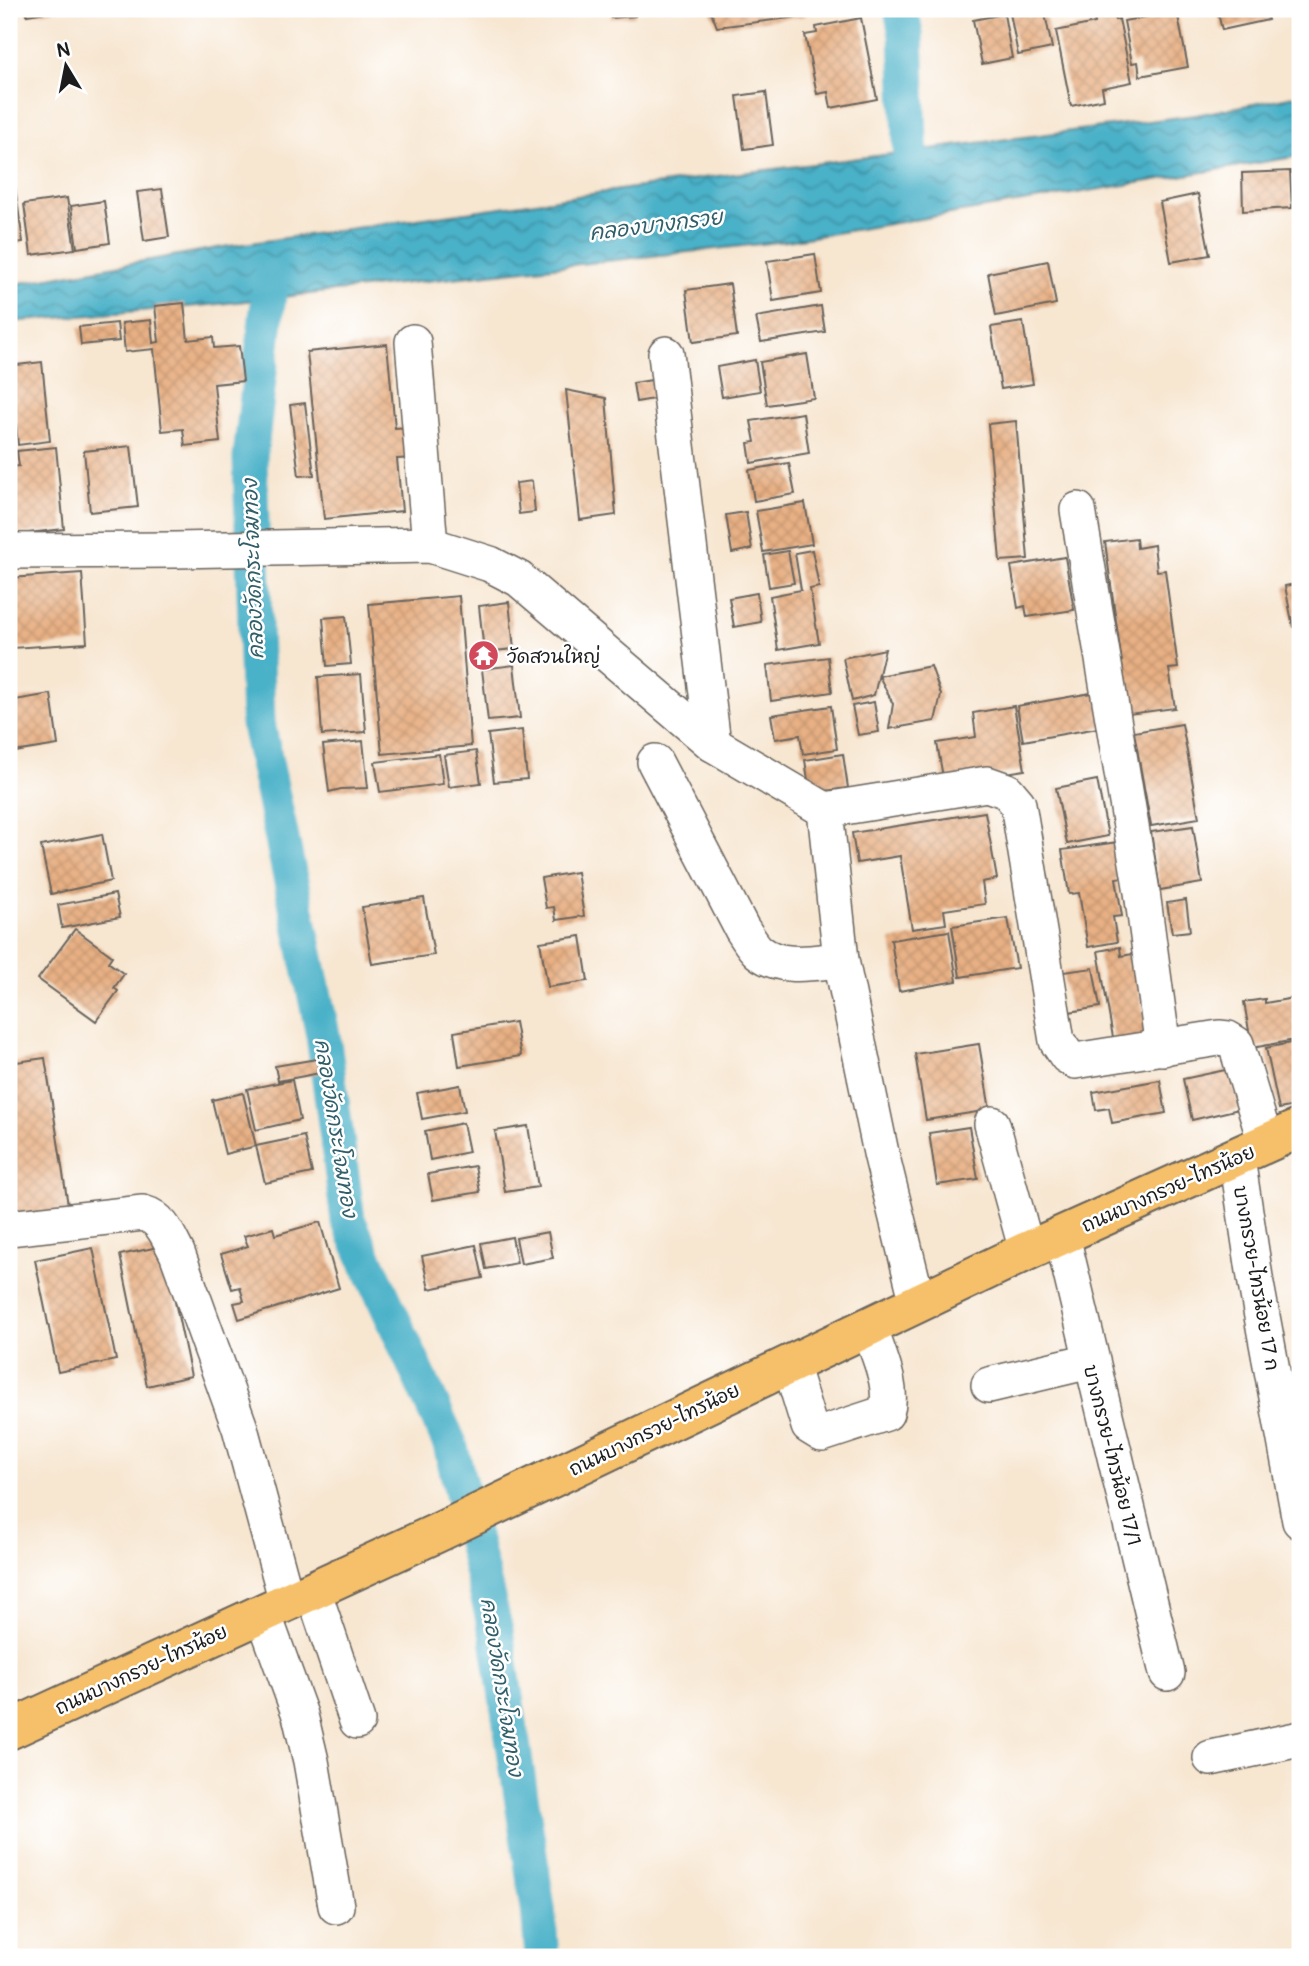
<svg xmlns="http://www.w3.org/2000/svg" width="1309" height="1966" font-family="Pangolin,'Playpen Sans Thai',sans-serif">
<defs>
<pattern id="water-waves" width="16" height="10" patternUnits="userSpaceOnUse" patternTransform="scale(1.75)"><rect width="16" height="10" fill="#49b1c8"/><path d="M0 5q4-4 8 0t8 0" fill="none" stroke="#3c8fa2"/></pattern>
<pattern id="building-cross-hatch" width="8" height="8" patternUnits="userSpaceOnUse" patternTransform="scale(1.75)"><rect width="8" height="8" fill="#e8b084"/><path d="M0 0l8 8M0 8l8-8" fill="none" stroke="#c69771"/></pattern>
</defs>
<rect width="100%" height="100%" fill="#fff"/>
<filter id="ink" filterUnits="userSpaceOnUse"><feTurbulence type="fractalNoise" baseFrequency=".0143" numOctaves="2"/><feDisplacementMap in="SourceGraphic" scale="14" xChannelSelector="R" yChannelSelector="G"/><feConvolveMatrix kernelMatrix="1 2 1 2 8 2 1 2 1" color-interpolation-filters="sRGB"/></filter>
<filter id="wash" filterUnits="userSpaceOnUse"><feTurbulence type="fractalNoise" baseFrequency=".00686" numOctaves="4" result="noise"/><feDisplacementMap in="SourceGraphic" scale="28" xChannelSelector="R" yChannelSelector="G"/><feGaussianBlur stdDeviation="1.57" result="paint"/><feColorMatrix in="noise" values="0 0 0 0 0 0 0 0 0 0 0 0 0 0 0 0 0 1.4 0 .05"/><feComposite in="paint" operator="in"/></filter>
<g filter="url(#wash)">
<rect width="100%" height="100%" fill="#f7e6d0"/>
<polygon fill="url(#water-waves)" stroke="#326672" stroke-width="2" points="1300,95 1300,156 787,241 209,305 9,322 9,285 223,247 703,178 1196,115"/>
<g fill="none" stroke-linecap="round" stroke-linejoin="round">
<g stroke="#49b1c8" stroke-width="35">
<polyline points="901,9 906,34 912,193"/>
<polyline points="271,276 250,458 258,724 323,1035 348,1220 450,1444 496,1631 538,1908 542,1957"/>
</g>
</g>
<g id="blocks">
<g fill="url(#building-cross-hatch)">
<polygon points="26,9 56,9 57,10 27,15"/>
<polygon points="610,9 634,9 635,16 611,18"/>
<polygon points="710,9 805,9 806,16 717,27"/>
<polygon points="1029,9 1044,9 1052,48 1018,55 1010,13"/>
<polygon points="1092,9 1113,9 1115,20 1119,19 1132,82 1102,88 1104,99 1071,106 1056,31 1095,23"/>
<polygon points="1217,9 1265,9 1268,20 1222,30"/>
<polygon points="1177,11 1188,67 1140,76 1138,62 1132,63 1124,21"/>
<polygon points="1004,14 1012,58 982,64 973,20"/>
<polygon points="861,18 877,99 831,108 828,92 817,94 805,35 817,33 816,27"/>
<polygon points="766,92 773,145 744,149 737,96"/>
<polygon points="1290,171 1292,208 1243,211 1242,173"/>
<polygon points="15,187 23,242 9,244 9,188"/>
<polygon points="162,189 169,237 144,241 137,192"/>
<polygon points="1198,194 1210,255 1171,262 1160,202"/>
<polygon points="67,198 75,249 31,255 24,204"/>
<polygon points="104,201 110,243 77,248 71,206"/>
<polygon points="815,254 821,293 773,301 767,261"/>
<polygon points="1048,261 1056,304 996,316 988,273"/>
<polygon points="730,284 737,336 693,342 686,290"/>
<polygon points="184,303 188,340 213,337 214,348 239,346 243,381 214,384 220,442 185,446 183,429 162,431 154,349 125,352 122,323 151,320 153,343 159,342 155,306"/>
<polygon points="821,306 825,332 761,342 756,317"/>
<polygon points="1023,322 1033,384 1001,389 991,327"/>
<polygon points="117,323 119,341 81,345 79,327"/>
<polygon points="387,344 395,428 410,427 413,458 397,459 402,511 324,519 307,352"/>
<polygon points="807,354 814,398 767,405 760,362"/>
<polygon points="755,360 760,391 722,397 717,367"/>
<polygon points="42,362 50,441 18,445 15,414 9,415 9,366"/>
<polygon points="652,380 654,399 636,402 633,383"/>
<polygon points="566,390 606,398 616,515 580,520"/>
<polygon points="305,403 314,475 299,476 290,405"/>
<polygon points="803,413 809,453 751,463 748,443 755,442 751,421"/>
<polygon points="1016,421 1028,559 1000,561 988,424"/>
<polygon points="131,446 138,507 90,512 84,451"/>
<polygon points="56,447 64,529 10,535 9,467 19,466 17,451"/>
<polygon points="789,463 795,494 754,501 749,470"/>
<polygon points="532,481 535,512 519,514 516,483"/>
<polygon points="805,503 812,544 763,552 756,511"/>
<polygon points="746,512 752,549 732,553 726,515"/>
<polygon points="1136,538 1137,548 1154,545 1157,571 1165,570 1178,668 1169,669 1175,708 1129,714 1105,542"/>
<polygon points="812,550 819,587 810,589 819,643 778,650 770,596 801,590 795,553"/>
<polygon points="788,551 794,583 769,587 764,555"/>
<polygon points="1065,557 1074,610 1027,617 1025,606 1018,608 1011,566"/>
<polygon points="82,573 87,643 12,648 9,578"/>
<polygon points="1300,583 1300,626 1293,627 1285,586"/>
<polygon points="757,593 761,622 734,627 729,598"/>
<polygon points="459,596 471,746 382,754 369,604"/>
<polygon points="509,602 514,649 484,652 479,606"/>
<polygon points="346,616 351,664 327,666 323,618"/>
<polygon points="885,649 874,695 852,701 843,658"/>
<polygon points="828,657 832,692 771,701 767,665"/>
<polygon points="514,665 520,718 488,721 482,669"/>
<polygon points="931,666 941,695 935,721 889,729 893,704 879,676"/>
<polygon points="361,674 366,732 322,735 318,677"/>
<polygon points="1097,692 1104,727 1023,741 1017,706"/>
<polygon points="51,694 58,745 14,752 9,701"/>
<polygon points="874,702 879,732 858,735 852,706"/>
<polygon points="831,706 837,749 803,754 800,735 775,739 771,715"/>
<polygon points="1014,706 1025,770 944,783 937,743 976,737 973,713"/>
<polygon points="1182,724 1199,818 1151,826 1134,732"/>
<polygon points="522,730 527,779 494,782 488,734"/>
<polygon points="363,741 368,788 341,789 329,792 323,745"/>
<polygon points="476,751 481,783 449,787 444,755"/>
<polygon points="439,754 443,784 380,792 375,762"/>
<polygon points="843,754 848,788 810,793 805,760"/>
<polygon points="1097,780 1108,836 1067,844 1056,788"/>
<polygon points="985,812 997,879 982,882 985,904 944,910 946,924 912,929 900,856 857,863 852,833"/>
<polygon points="1193,826 1202,883 1160,890 1151,832"/>
<polygon points="102,834 111,881 51,894 41,846"/>
<polygon points="1125,841 1130,876 1116,878 1122,916 1113,917 1117,942 1088,947 1079,893 1069,894 1062,850"/>
<polygon points="577,872 584,916 556,920 554,907 546,908 541,878"/>
<polygon points="115,894 120,917 62,928 58,905"/>
<polygon points="424,898 434,955 372,964 362,907"/>
<polygon points="1186,900 1190,931 1172,933 1167,903"/>
<polygon points="1008,918 1017,968 960,977 952,926"/>
<polygon points="75,929 112,956 108,962 124,974 114,988 118,991 96,1021 38,979"/>
<polygon points="949,931 957,981 899,991 891,940"/>
<polygon points="581,936 588,981 548,987 540,942"/>
<polygon points="1120,947 1121,956 1133,954 1149,1043 1115,1049 1098,951"/>
<polygon points="1093,968 1100,1007 1069,1012 1063,972"/>
<polygon points="1300,997 1300,1039 1252,1048 1244,1002 1265,999 1265,1003"/>
<polygon points="515,1022 521,1056 459,1066 454,1032"/>
<polygon points="1300,1041 1300,1105 1279,1109 1266,1048"/>
<polygon points="979,1044 990,1110 926,1120 915,1054"/>
<polygon points="45,1058 70,1218 19,1226 9,1164 9,1063"/>
<polygon points="317,1059 320,1073 278,1081 275,1066"/>
<polygon points="1230,1069 1239,1109 1192,1120 1183,1079"/>
<polygon points="292,1080 300,1120 256,1130 247,1089"/>
<polygon points="1160,1080 1166,1113 1112,1123 1109,1108 1096,1110 1093,1092"/>
<polygon points="460,1085 465,1111 422,1119 417,1093"/>
<polygon points="243,1093 256,1146 304,1136 312,1173 265,1183 256,1146 225,1154 212,1100"/>
<polygon points="463,1123 469,1152 430,1160 425,1131"/>
<polygon points="528,1126 538,1187 505,1192 495,1131"/>
<polygon points="969,1127 978,1179 937,1185 929,1133"/>
<polygon points="475,1166 480,1192 433,1200 428,1174"/>
<polygon points="320,1222 339,1288 239,1319 234,1303 244,1301 240,1287 232,1289 221,1254 248,1246 244,1236 273,1228 275,1235"/>
<polygon points="548,1232 553,1258 521,1264 516,1238"/>
<polygon points="512,1237 517,1263 486,1269 481,1243"/>
<polygon points="476,1245 483,1278 429,1289 422,1256"/>
<polygon points="163,1246 191,1376 147,1386 120,1255"/>
<polygon points="93,1248 116,1360 58,1372 35,1260"/>
</g>
</g>
</g>
<g filter="url(#ink)">
<use href="#blocks" fill-opacity="0" stroke="#69635b" stroke-width="2"/>
<g fill="none" stroke-linecap="round" stroke-linejoin="round">
<defs>
<g id="minor">
<polyline points="413,342 430,545"/>
<polyline points="666,354 713,744"/>
<polyline points="1078,510 1142,892 1163,1048"/>
<polyline points="9,551 175,550 430,545 490,564 519,579 713,744 825,810 987,784 1007,791 1018,804 1057,1041 1067,1056 1075,1061 1219,1038 1228,1039 1236,1044 1266,1144"/>
<path d="M655,762L742,929C747,936 752,946 759,952C781,970 815,962 841,960"/>
<polyline points="825,810 841,960 881,1153 918,1304"/>
<polyline points="992,1124 1027,1251"/>
<polyline points="1237,1158 1256,1284 1300,1521"/>
<path d="M9,1228L143,1213C162,1218 168,1236 177,1253L240,1428L287,1602"/>
<polyline points="1062,1236 1167,1673"/>
<path d="M790,1364L809,1426L822,1434L886,1413C895,1386 877,1353 869,1326"/>
<polyline points="989,1385 1090,1361"/>
<polyline points="313,1590 357,1721"/>
<polyline points="263,1613 300,1715 311,1761 336,1906"/>
<polyline points="1211,1758 1300,1739"/>
</g>
<polyline id="major" points="9,1730 437,1533 1027,1251 1300,1128"/>
</defs>
<use href="#minor" stroke="#69635b" stroke-width="38"/>
<use href="#major" stroke="#69635b" stroke-width="42"/>
<use href="#minor" stroke="#fff" stroke-width="35"/>
<use href="#major" stroke="#f6c06b" stroke-width="38"/>
</g>
</g>
<defs>
<symbol id="temple-disc" viewBox="-11 -11 22 22"><circle r="9.5" fill="#d1495b" stroke="#fff"/><path d="M0-6L5-2H3V0L6.5 2.5H4V6H1.5V3h-3V6H-4V2.5H-6.5L-3 0V-2H-5Z" fill="#fff"/></symbol>
</defs>
<g fill-rule="evenodd">
<use href="#temple-disc" x="466" y="638" width="35" height="35"/>
</g>
<g text-anchor="middle" stroke-width="5" stroke-linejoin="round" paint-order="stroke">
<g font-size="19" fill="#1c1c1c" stroke="#fff" text-anchor="start">
<text x="507" y="663">วัดสวนใหญ่</text>
</g>
<g font-size="19" fill="#1c1c1c" stroke="#fff">
<text transform="translate(1168 1188) rotate(-24)" y="7">ถนนบางกรวย-ไทรน้อย</text>
<text transform="translate(1257 1278) rotate(80)" y="7">บางกรวย-ไทรน้อย 17 ก</text>
<text transform="translate(654 1429) rotate(-26)" y="7">ถนนบางกรวย-ไทรน้อย</text>
<text transform="translate(1113 1455) rotate(76)" y="7">บางกรวย-ไทรน้อย 17/1</text>
<text transform="translate(141 1669) rotate(-25)" y="7">ถนนบางกรวย-ไทรน้อย</text>
</g>
<g font-size="21" font-style="italic" fill="#305f69" stroke="#fff">
<text transform="translate(656 225) rotate(-7)" y="7">คลองบางกรวย</text>
<text transform="translate(253 569) rotate(-92)" y="7">คลองวัดกระโจมทอง</text>
<text transform="translate(336 1128) rotate(81)" y="7">คลองวัดกระโจมทอง</text>
<text transform="translate(502 1687) rotate(81)" y="7">คลองวัดกระโจมทอง</text>
</g>
</g>
<rect width="1309" height="1966" fill="none" stroke="#fff" stroke-width="35"/>
<g transform="translate(66 66) rotate(350)" stroke="#ffffff" stroke-width="5" paint-order="stroke">
<path d="M0-5L12 26L0 18L-12 26Z" fill="#1c1c1c"/>
<text y="-10" font-size="19" font-weight="bold" text-anchor="middle" fill="#1c1c1c">N</text>
</g>
</svg>
